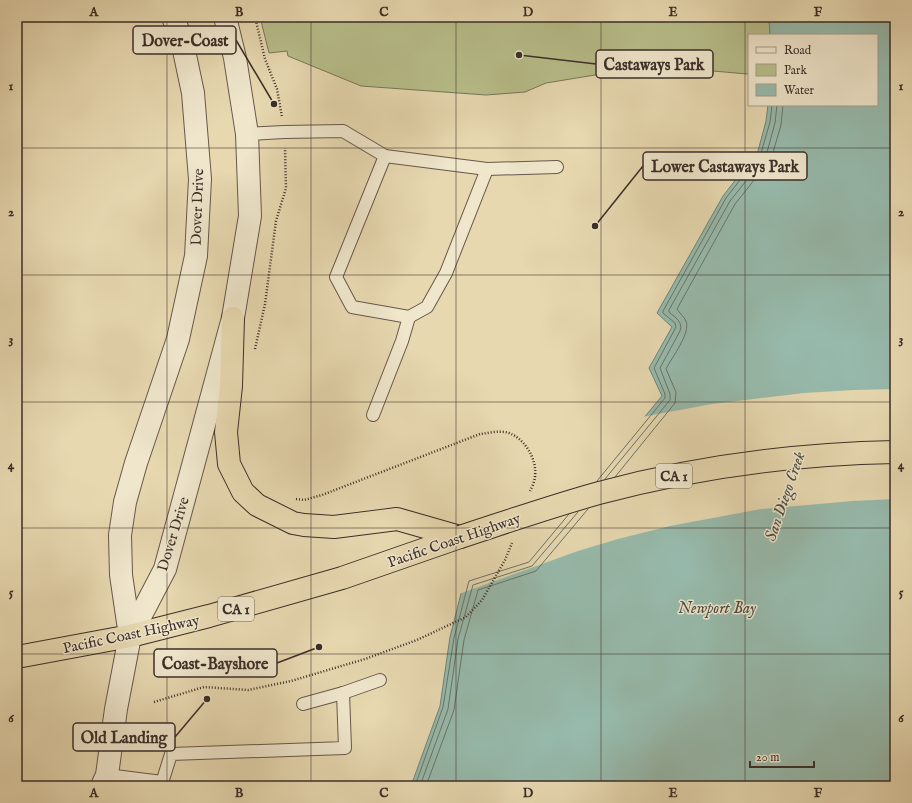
<svg xmlns="http://www.w3.org/2000/svg" width="912" height="803" font-family="'IM FELL English',serif">
<rect width="100%" height="100%" fill="#e7d8b0"/>
<filter id="stains"><feTurbulence type="fractalNoise" baseFrequency=".005" numOctaves="4"/><feColorMatrix values="0 0 0 0 .2 0 0 0 0 .09 0 0 0 0 .02 0 0 0 .5 -.17"/></filter>
<radialGradient id="worn" r=".72"><stop offset=".6" stop-color="#630" stop-opacity="0"/><stop offset="1" stop-color="#630" stop-opacity=".3"/></radialGradient>
<polygon fill="#b7be8a" stroke="#797659" points="260,17 769,17 770,35 749,35 749,73 747,74 713,71 632,69 546,83 525,92 486,95 361,86 288,56 287,51 269,53"/>
<polygon fill="#97baac" stroke="#728277" points="769,17 895,17 895,786 411,786 440,706 450,637 465,578 527,559 662,396 649,368 672,327 657,313 723,196 758,151 766,121 768,105 877,105 877,35 770,35"/>
<polygon fill="#e7d8b0" points="895,389 895,499 853,501 761,509 670,526 618,539 578,551 459,594 464,576 526,558 642,417 712,404 804,393 854,390"/>
<g fill="none" stroke-linecap="round" stroke-linejoin="round">
<g stroke="#69746a" stroke-width="1">
<path d="M615,477L675,403L676,392L666,369C672,357 691,333 686,321C684,316 679,313 677,309L735,204L771,159L781,125L783,105"/>
<path d="M605,479L670,400V394L660,368L680,331C683,322 676,318 669,312V310L730,201L766,156L775,123L777,105"/>
<polyline points="597,481 665,398 665,394 654,368 676,327 675,323 663,313 663,311 726,198 761,153 770,122 772,105"/>
<polyline points="415,786 443,707 454,638 469,581 529,562 569,514"/>
<polyline points="420,786 448,709 458,639 473,585 532,566 578,512"/>
<polyline points="426,786 454,710 464,640 478,590 536,571 588,509"/>
</g>
<defs>
<g id="service">
<polyline points="247,134 284,132 343,131 385,156 487,169 557,167"/>
<polyline points="385,156 336,277 352,307 409,317 427,307 446,273 487,169"/>
<polyline points="373,415 402,341 409,317"/>
<polyline points="303,704 343,693 380,680"/>
<polyline points="107,775 162,782"/>
<polyline points="161,786 171,754 345,748 343,693"/>
</g>
<polyline id="minor" points="102,786 107,775 116,709 130,636"/>
<g id="tertiary">
<polyline points="130,636 165,569 233,318 250,216 247,134 235,58 225,17"/>
<polyline points="130,636 121,575 120,535 125,502 136,463 178,339 196,256 200,179 193,93 182,41 173,17"/>
</g>
<g id="trunk">
<polyline points="233,318 231,386 226,432 229,464 243,492 257,505 293,523 304,525 334,527 397,519 460,537"/>
<polyline points="17,657 130,636 209,616 342,578 460,537"/>
</g>
</defs>
<use href="#service" stroke="#66584a" stroke-width="14"/>
<use href="#minor" stroke="#66584a" stroke-width="24"/>
<use href="#tertiary" stroke="#66584a" stroke-width="24"/>
<use href="#trunk" stroke="#3b2e28" stroke-width="24"/>
<g stroke="#3b2e28" stroke-width="2.5" stroke-dasharray="1 2" stroke-linecap="butt">
<polyline points="255,17 265,59 277,89 282,117"/>
<polyline points="255,349 265,304 276,221 286,188 285,148"/>
<path d="M296,499L304,500L322,495L480,434C489,433 500,430 509,433C525,439 537,459 535,476C535,481 532,487 530,491"/>
<polyline points="154,702 204,687 248,690 291,681 365,659 417,640 466,617 482,600 505,560 512,543"/>
</g>
<use href="#service" stroke="#efe6cc" stroke-width="12"/>
<use href="#minor" stroke="#efe6cc" stroke-width="22"/>
<use href="#tertiary" stroke="#efe6cc" stroke-width="22"/>
<use href="#trunk" stroke="#e7d8b0" stroke-width="22"/>
<defs>
<path id="trunk-bridge" d="M460,537C506,522 552,506 599,493C695,467 795,454 895,452"/>
</defs>
<use href="#trunk-bridge" stroke="#3b2e28" stroke-width="24" stroke-linecap="butt"/>
<use href="#trunk-bridge" stroke="#e7d8b0" stroke-width="22"/>
</g>
<path fill="none" stroke="#3b2e28" stroke-width="1" stroke-opacity="0.55" d="M167,17V786M311,17V786M456,17V786M601,17V786M745,17V786M17,148H895M17,275H895M17,402H895M17,528H895M17,654H895"/>
<g text-anchor="middle" stroke-width="3" stroke-linejoin="round" paint-order="stroke">
<g fill="#efe6cc" stroke="#716559" stroke-width="1">
<rect x="656" y="464" width="36" height="24" rx="3"/>
<rect x="218" y="597" width="36" height="24" rx="3"/>
</g>
<g font-size="14" font-weight="bold" fill="#3b2e28">
<text x="674" y="481">CA 1</text>
<text x="236" y="614">CA 1</text>
</g>
<g font-size="15" fill="#3b2e28" stroke="#efe6cc">
<text transform="translate(197 207) rotate(-88)" y="5">Dover Drive</text>
<text transform="translate(173 534) rotate(-73)" y="5">Dover Drive</text>
<text transform="translate(454 540) rotate(-19)" y="5">Pacific Coast Highway</text>
<text transform="translate(131 634) rotate(-12)" y="5">Pacific Coast Highway</text>
</g>
<g font-size="16" font-style="italic" fill="#4d4a42" stroke="#efe6cc">
<text transform="translate(784 496) rotate(-71)" y="6">San Diego Creek</text>
<text x="717" y="613">Newport Bay</text>
</g>
</g>
<path fill="none" stroke="#3b2e28" stroke-width="1.5" d="M274 104L236 40M519 55L596 64M595 226L643 166M319 647L277 663M207 699L175 737"/>
<g fill="#3b2e28" stroke="#efe6cc" stroke-width="1.5">
<circle cx="274" cy="104" r="4"/>
<circle cx="519" cy="55" r="4"/>
<circle cx="595" cy="226" r="4"/>
<circle cx="319" cy="647" r="4"/>
<circle cx="207" cy="699" r="4"/>
</g>
<g fill="#efe6cc" stroke="#3b2e28" stroke-width="1.5">
<rect x="133" y="26" width="103" height="28" rx="4"/>
<rect x="596" y="50" width="117" height="28" rx="4"/>
<rect x="643" y="152" width="164" height="28" rx="4"/>
<rect x="154" y="649" width="123" height="28" rx="4"/>
<rect x="73" y="723" width="102" height="28" rx="4"/>
</g>
<g font-size="16" text-anchor="middle" font-weight="bold" fill="#3b2e28">
<text x="185" y="46">Dover-Coast</text>
<text x="654" y="70">Castaways Park</text>
<text x="725" y="172">Lower Castaways Park</text>
<text x="215" y="669">Coast-Bayshore</text>
<text x="124" y="743">Old Landing</text>
</g>
<rect width="912" height="803" fill="none" stroke="#e7d8b0" stroke-width="44"/>
<rect x="748" y="34" width="130" height="72" fill="#efe6cc" stroke="#a79c8a"/>
<rect x="756" y="47" width="20" height="6" fill="#efe6cc" stroke="#a79c8a"/>
<text x="784" y="54" font-size="12" fill="#3b2e28">Road</text>
<rect x="756" y="64" width="20" height="12" fill="#b7be8a" stroke="#a79c8a"/>
<text x="784" y="74" font-size="12" fill="#3b2e28">Park</text>
<rect x="756" y="84" width="20" height="12" fill="#97baac" stroke="#a79c8a"/>
<text x="784" y="94" font-size="12" fill="#3b2e28">Water</text>
<path d="M750 761v6h64v-6" fill="none" stroke="#3b2e28" stroke-width="2"/>
<text x="756" y="761" font-size="12" fill="#3b2e28" stroke="#efe6cc" stroke-width="3" paint-order="stroke">20 m</text>
<rect x="22" y="22" width="868" height="759" fill="none" stroke="#3b2e28" stroke-width="1.5"/>
<g font-size="13" text-anchor="middle" font-weight="bold" fill="#3b2e28">
<text x="94" y="16">A</text>
<text x="239" y="16">B</text>
<text x="384" y="16">C</text>
<text x="528" y="16">D</text>
<text x="673" y="16">E</text>
<text x="818" y="16">F</text>
<text x="11" y="90">1</text>
<text x="901" y="90">1</text>
<text x="11" y="216">2</text>
<text x="901" y="216">2</text>
<text x="11" y="343">3</text>
<text x="901" y="343">3</text>
<text x="11" y="469">4</text>
<text x="901" y="469">4</text>
<text x="11" y="596">5</text>
<text x="901" y="596">5</text>
<text x="11" y="722">6</text>
<text x="901" y="722">6</text>
<text x="94" y="797">A</text>
<text x="239" y="797">B</text>
<text x="384" y="797">C</text>
<text x="528" y="797">D</text>
<text x="673" y="797">E</text>
<text x="818" y="797">F</text>
</g>
<rect width="100%" height="100%" filter="url(#stains)"/>
<rect width="100%" height="100%" fill="url(#worn)"/>
</svg>
